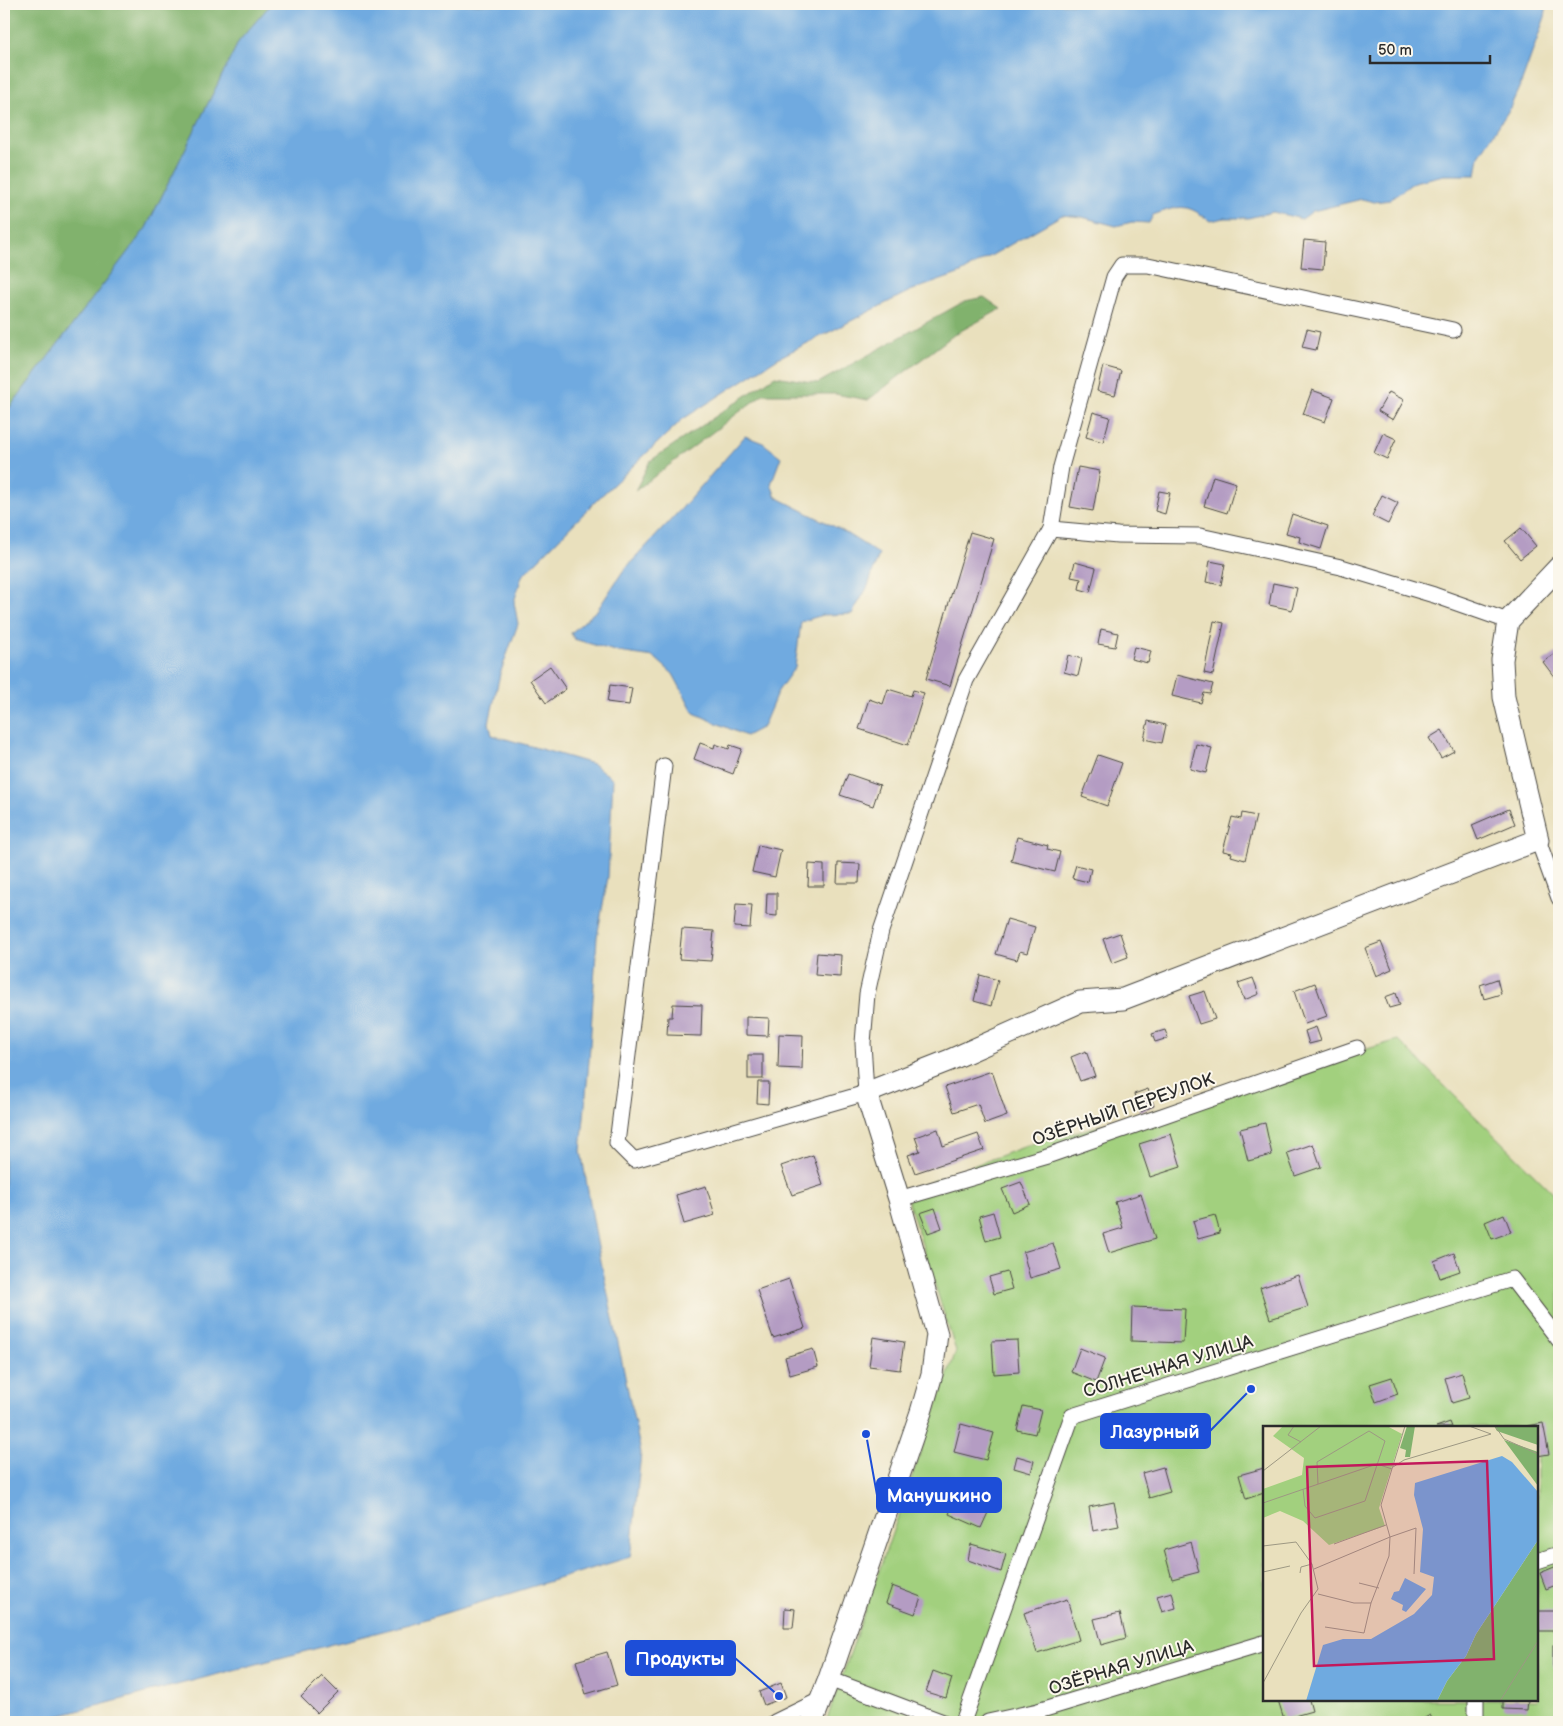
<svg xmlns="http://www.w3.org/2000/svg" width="1563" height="1726" font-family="'Balsamiq Sans',sans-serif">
<rect width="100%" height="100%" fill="#fbf7ec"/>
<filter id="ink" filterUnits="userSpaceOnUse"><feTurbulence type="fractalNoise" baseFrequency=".02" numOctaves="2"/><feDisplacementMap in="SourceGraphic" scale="10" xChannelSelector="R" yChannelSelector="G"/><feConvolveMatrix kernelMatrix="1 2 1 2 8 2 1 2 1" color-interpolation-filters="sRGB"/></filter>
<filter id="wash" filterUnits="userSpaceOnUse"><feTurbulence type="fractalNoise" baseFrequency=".0096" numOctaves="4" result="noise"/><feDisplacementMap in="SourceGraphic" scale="20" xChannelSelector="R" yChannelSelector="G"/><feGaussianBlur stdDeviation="1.12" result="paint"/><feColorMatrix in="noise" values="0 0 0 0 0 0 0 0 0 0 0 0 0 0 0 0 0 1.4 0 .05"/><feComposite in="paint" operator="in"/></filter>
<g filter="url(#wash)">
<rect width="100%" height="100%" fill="#e9e0bd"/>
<path fill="#a2d07e" stroke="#667e54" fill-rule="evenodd" d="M1398,1040L1559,1199V1722H826L956,1351L905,1191L1040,1141L1124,1120ZM1264,1427H1537V1700H1264Z"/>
<g fill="#81b26d" stroke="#566e4c">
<polygon points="4,4 271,4 239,41 146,228 4,415"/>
<polygon points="984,297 1001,309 955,334 868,400 835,394 763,394 635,491 650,461 775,376 818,383 965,301"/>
</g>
<g fill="#6faae0" stroke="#4d6a86">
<path d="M271,4H1547L1545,17L1522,81L1509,110L1479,156L1476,175H1444L1414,182L1390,200L1374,202L1362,199L1313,211L1302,219L1273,212L1248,218H1225L1210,221C1186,203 1181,205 1153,215L1149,223L1132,222L1116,226L1082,217L1062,215L961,273L910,291L778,358L683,419L600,497L522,576L514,602L518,624L500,674L489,723L492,735L593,764L613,779L608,877L597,937L589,1061L581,1151L597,1242L641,1453L632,1543L630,1557L406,1625L35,1722H4V415L146,228L239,41Z"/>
<polygon points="745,436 763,443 781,457 771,484 776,497 841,530 879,554 868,586 852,614 822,615 801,622 795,667 778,691 763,727 746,736 694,713 673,674 654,657 618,652 574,639 571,633 598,609 623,571 682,508"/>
</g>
<g id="blocks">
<g fill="#b49cc3">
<polygon points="1304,240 1325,242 1323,269 1301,267"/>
<polygon points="1307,329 1320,332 1316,350 1302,347"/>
<polygon points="1103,366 1121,371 1115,395 1097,391"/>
<polygon points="1312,390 1334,398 1325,422 1303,414"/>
<polygon points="1389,392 1404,400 1393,420 1378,411"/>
<polygon points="1093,412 1110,417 1103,442 1086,437"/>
<polygon points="1383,433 1396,439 1387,459 1374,453"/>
<polygon points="1078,467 1100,471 1093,511 1070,507"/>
<polygon points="1213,476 1236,483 1227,513 1204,506"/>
<polygon points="1159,491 1170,493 1165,514 1155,511"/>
<polygon points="1382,495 1398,503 1388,524 1372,516"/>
<polygon points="1292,514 1328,526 1321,549 1299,542 1300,537 1286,533"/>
<polygon points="1521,528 1536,546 1520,559 1505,541"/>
<polygon points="970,532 994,539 950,686 926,679"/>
<polygon points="1210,561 1225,564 1221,585 1206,582"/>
<polygon points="1075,562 1096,568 1090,592 1079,589 1081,579 1071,577"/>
<polygon points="1273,583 1297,588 1292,610 1269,605"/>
<polygon points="1214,621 1224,623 1213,675 1204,673"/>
<polygon points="1101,629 1118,633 1115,647 1098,644"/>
<polygon points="1134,647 1151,651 1148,663 1131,659"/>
<polygon points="1556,653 1559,658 1559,681 1558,682 1543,662"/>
<polygon points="1068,655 1082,659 1078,676 1064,672"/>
<polygon points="550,666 566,689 546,703 530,680"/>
<polygon points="1177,675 1213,684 1210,694 1204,693 1201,703 1172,696"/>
<polygon points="610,685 632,688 629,705 607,702"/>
<polygon points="888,689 911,696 913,690 924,693 908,745 859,729 869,699 883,704"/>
<polygon points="1148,721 1166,725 1162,743 1144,739"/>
<polygon points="1442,730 1454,751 1441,758 1429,738"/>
<polygon points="700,743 714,748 715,744 729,749 730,745 742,749 733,774 694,759"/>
<polygon points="1196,744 1212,748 1206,773 1190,769"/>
<polygon points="1098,755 1122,763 1107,806 1082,797"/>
<polygon points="848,774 880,785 873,806 840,795"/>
<polygon points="1509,809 1515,824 1478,840 1472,825"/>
<polygon points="1242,813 1256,816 1245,860 1231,856 1232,853 1223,851 1232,817 1241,819"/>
<polygon points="1017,837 1048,845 1047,849 1060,852 1055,872 1011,861"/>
<polygon points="758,845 781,850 775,877 752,872"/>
<polygon points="838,863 860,864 859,883 837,883"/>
<polygon points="809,864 824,865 824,886 808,886"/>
<polygon points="1076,865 1091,869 1088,882 1072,878"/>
<polygon points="767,893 777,893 777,916 766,915"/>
<polygon points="736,904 752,905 750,928 734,927"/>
<polygon points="1007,919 1035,927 1027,953 1020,951 1017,960 996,954"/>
<polygon points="682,929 714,931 711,961 679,959"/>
<polygon points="1120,933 1128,957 1112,963 1103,939"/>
<polygon points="1381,942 1392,969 1376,976 1365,948"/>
<polygon points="817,953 841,955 840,977 815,975"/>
<polygon points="980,975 998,980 991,1006 974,1001"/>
<polygon points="1253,978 1259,994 1244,1000 1238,983"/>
<polygon points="1497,979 1501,994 1484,999 1480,985"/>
<polygon points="1315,983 1327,1016 1305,1024 1294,991"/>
<polygon points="1205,991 1215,1019 1199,1024 1189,996"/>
<polygon points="1396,993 1400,1005 1389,1008 1385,997"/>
<polygon points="673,1004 702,1005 701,1036 667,1035 668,1017 672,1017"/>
<polygon points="746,1017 769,1018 768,1036 746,1035"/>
<polygon points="1316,1027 1321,1041 1309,1044 1305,1031"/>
<polygon points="1165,1030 1168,1038 1155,1042 1152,1034"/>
<polygon points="779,1034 803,1035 802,1069 778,1068"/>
<polygon points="1086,1051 1095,1076 1080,1081 1071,1057"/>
<rect x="748" y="1055" width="15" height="24"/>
<polygon points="992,1071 1007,1116 985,1124 978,1104 954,1112 945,1087"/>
<polygon points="758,1082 769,1082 768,1104 757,1103"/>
<polygon points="1148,1089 1154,1106 1140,1112 1134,1094"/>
<polygon points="1265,1123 1272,1155 1248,1161 1240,1129"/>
<polygon points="938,1129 943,1146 978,1134 984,1150 915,1173 908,1155 920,1151 915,1137"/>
<polygon points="1171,1134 1181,1167 1150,1177 1139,1144"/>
<polygon points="1313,1144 1321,1167 1295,1176 1287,1153"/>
<polygon points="813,1155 823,1185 792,1195 781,1166"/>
<polygon points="1021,1182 1030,1204 1012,1212 1002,1189"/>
<polygon points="706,1186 715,1215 684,1224 676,1195"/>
<polygon points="1141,1194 1155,1239 1109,1253 1103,1234 1123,1228 1115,1202"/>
<polygon points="935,1208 942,1228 928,1233 920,1213"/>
<polygon points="993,1212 1000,1237 986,1241 979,1216"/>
<polygon points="1504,1214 1511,1232 1492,1239 1485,1222"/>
<polygon points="1215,1215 1220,1233 1198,1239 1193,1221"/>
<polygon points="1053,1243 1061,1269 1030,1278 1023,1252"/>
<polygon points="1454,1253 1460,1271 1440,1278 1434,1261"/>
<polygon points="1007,1272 1012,1289 994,1294 989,1277"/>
<polygon points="1298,1275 1308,1307 1270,1319 1260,1288"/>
<polygon points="789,1279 805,1328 773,1338 757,1290"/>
<polygon points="1132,1307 1185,1309 1183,1343 1131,1341"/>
<polygon points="873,1337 904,1342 900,1370 869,1366"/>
<polygon points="1017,1340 1019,1372 994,1374 992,1341"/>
<polygon points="1080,1348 1105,1358 1096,1382 1071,1372"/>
<polygon points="813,1349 818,1367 790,1375 785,1357"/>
<polygon points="1462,1373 1469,1398 1452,1403 1445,1378"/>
<polygon points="1392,1377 1398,1394 1376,1402 1370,1384"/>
<polygon points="1023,1406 1041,1410 1035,1434 1017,1430"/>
<polygon points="1450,1422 1452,1427 1436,1427"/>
<polygon points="1543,1423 1549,1454 1537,1456 1537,1427 1528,1426"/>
<polygon points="961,1424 994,1433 986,1460 954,1452"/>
<polygon points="1017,1456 1034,1461 1031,1473 1014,1468"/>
<polygon points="1163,1467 1170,1492 1149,1498 1142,1473"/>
<polygon points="1264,1468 1264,1493 1246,1499 1239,1475"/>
<polygon points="958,1492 991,1506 981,1528 949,1514"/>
<polygon points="1555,1500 1559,1500 1559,1529 1556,1529"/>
<polygon points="1114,1502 1119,1526 1093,1531 1089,1507"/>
<polygon points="1191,1542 1199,1572 1172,1579 1164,1550"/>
<polygon points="971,1544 1006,1554 1001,1572 968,1560"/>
<polygon points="1559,1565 1559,1592 1556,1585 1546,1589 1540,1573"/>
<polygon points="892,1586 921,1597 915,1614 886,1603"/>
<polygon points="1172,1592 1176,1608 1162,1612 1157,1596"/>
<polygon points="1067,1599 1079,1640 1037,1653 1024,1613"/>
<polygon points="785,1608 795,1609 793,1628 784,1628"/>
<polygon points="1538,1611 1556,1611 1557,1631 1539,1631"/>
<polygon points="1120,1613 1126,1638 1101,1645 1094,1619"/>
<rect x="1553" y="1645" width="6" height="21"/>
<polygon points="607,1652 617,1685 586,1694 576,1661"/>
<polygon points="933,1671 952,1678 946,1698 926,1692"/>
<polygon points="322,1676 338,1692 317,1713 301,1697"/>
<polygon points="781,1683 786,1697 764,1705 759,1692"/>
<polygon points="1278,1700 1309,1700 1312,1711 1284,1719"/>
<polygon points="1503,1700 1528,1700 1527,1710 1503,1709"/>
<polygon points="1430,1715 1434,1722 1418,1722"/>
</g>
</g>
</g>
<g filter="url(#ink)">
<use href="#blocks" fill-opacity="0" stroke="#484641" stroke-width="1"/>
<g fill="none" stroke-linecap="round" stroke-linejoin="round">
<defs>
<g id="street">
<polyline points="1051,529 1118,535 1200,536 1341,567 1434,595 1508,621"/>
<polyline points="664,766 617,1143 634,1160 866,1093 863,1043 867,994 881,931 966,680 1051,529 1061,467 1114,277 1122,265 1148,265 1453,330"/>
<polyline points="1538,840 1559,898"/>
<polyline points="899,1199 1047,1156 1357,1048"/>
<polyline points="1537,1561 1559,1554"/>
<polyline points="829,1679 943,1722"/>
<polyline points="775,1722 820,1700"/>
<polyline points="963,1722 1072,1416 1512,1279 1559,1340"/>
<polyline points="988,1722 1038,1711 1264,1643"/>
<polyline points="1476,1722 1476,1700"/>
</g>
<polyline id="secondary" points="812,1722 829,1679 921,1412 932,1374 937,1334 899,1199 866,1093 950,1060 1080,1002 1123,999 1538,840 1504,697 1502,660 1508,621 1559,567"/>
</defs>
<use href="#street" stroke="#484641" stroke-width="17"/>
<use href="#secondary" stroke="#484641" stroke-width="23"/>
<use href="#street" stroke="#fff" stroke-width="15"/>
<use href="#secondary" stroke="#fff" stroke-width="21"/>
</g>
</g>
<g text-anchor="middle" stroke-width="4" stroke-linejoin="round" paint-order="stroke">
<g font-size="18" fill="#2b2b2b" stroke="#fbf7ec">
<text transform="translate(1123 1109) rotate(-19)" y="6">ОЗЁРНЫЙ ПЕРЕУЛОК</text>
<text transform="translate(1168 1366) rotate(-17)" y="6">СОЛНЕЧНАЯ УЛИЦА</text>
<text transform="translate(1121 1667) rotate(-17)" y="6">ОЗЁРНАЯ УЛИЦА</text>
</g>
</g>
<g transform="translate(1263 1426)">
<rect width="275" height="275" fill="#e9e0bd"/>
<path d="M20,0H124L139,8L116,82L122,100L66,119L40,95L17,85L0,92V63L39,49L41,32L10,10Z" fill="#a2d07e"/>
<path d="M144,0H152L147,31H142L143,24L137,22ZM231,0H275V19L234,5ZM241,14L275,26V60ZM275,114V275H174L184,255L203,230L213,208Z" fill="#81b26d"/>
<path d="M239,30L249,36L275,66V114L213,208L203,230L184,255L174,275H43L60,219L80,213H108L151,188L169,169L171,151L157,146L160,103L151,69L152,57ZM142,152L163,163L143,186L139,184L140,179L128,173L131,166L136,165Z" fill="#6faae0"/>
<path fill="none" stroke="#9d9883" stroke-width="1" d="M31,0L25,9L38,16M206,0L228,8M232,0L241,13L275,28M130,41L141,34L228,8M0,45L58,0M40,63L42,80L52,92L102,75L122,15L106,5L54,36L55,58M0,77L105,41L114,38L129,43M71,118L123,99M0,120L33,116L49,138L55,163L38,187L0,257M51,143L127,111L118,79L142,0M0,146L27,140M37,147L38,141L49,138M96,157L116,162M55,168L91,177H108M62,201L101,207L108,177L126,130L127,111L153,102L151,148M237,275L275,215"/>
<path fill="#c2185b" fill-opacity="0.15" stroke="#c2185b" stroke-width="2.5" d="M224,35L231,233L51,240L44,41Z"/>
<rect width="275" height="275" fill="none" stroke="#2b2b2b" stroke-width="2.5"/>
</g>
<path fill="none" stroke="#1d4ed8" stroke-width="2" d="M1251 1389L1210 1431M866 1434L877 1495M779 1696L735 1658"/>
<g fill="#1d4ed8" stroke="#fbf7ec" stroke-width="2">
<circle cx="1251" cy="1389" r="5"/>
<circle cx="866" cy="1434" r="5"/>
<circle cx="779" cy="1696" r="5"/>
</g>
<g fill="#1d4ed8" stroke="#1d4ed8" stroke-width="2">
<rect x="1101" y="1414" width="109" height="34" rx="5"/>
<rect x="877" y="1478" width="124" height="34" rx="5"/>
<rect x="626" y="1641" width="109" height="34" rx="5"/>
</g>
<g font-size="19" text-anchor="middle" font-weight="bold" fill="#fff">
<text x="1155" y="1438">Лазурный</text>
<text x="939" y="1502">Манушкино</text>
<text x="680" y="1665">Продукты</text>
</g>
<rect width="1563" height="1726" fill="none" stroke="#fbf7ec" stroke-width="20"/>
<path d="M1370 55v8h120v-8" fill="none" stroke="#2b2b2b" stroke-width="2.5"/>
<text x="1378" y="55" font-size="15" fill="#2b2b2b" stroke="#fbf7ec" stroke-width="4" paint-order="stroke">50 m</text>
</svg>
